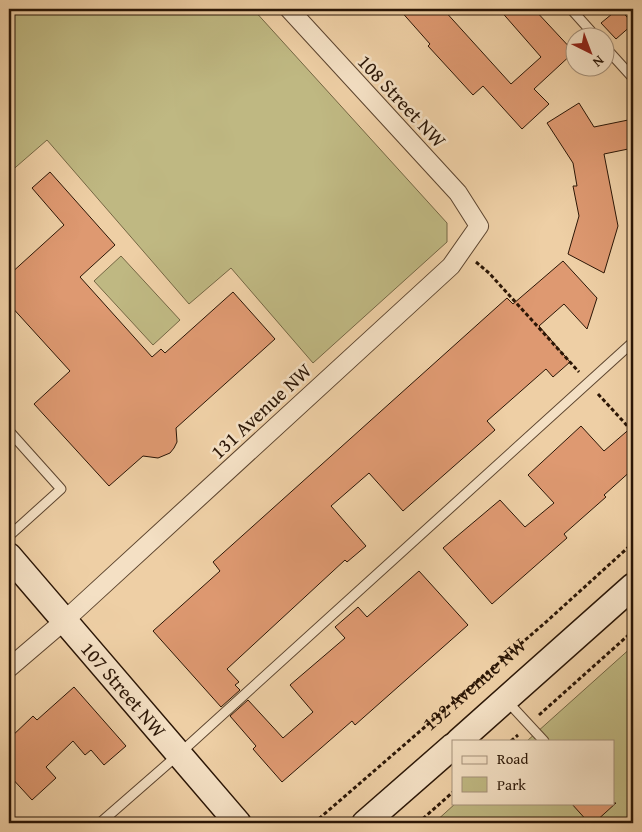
<svg xmlns="http://www.w3.org/2000/svg" width="642" height="832" font-family="'Gentium Book Plus',serif">
<rect width="100%" height="100%" fill="#eecfa5"/>
<filter id="stains"><feTurbulence type="fractalNoise" baseFrequency=".004" numOctaves="4"/><feColorMatrix values="0 0 0 0 .2 0 0 0 0 .09 0 0 0 0 .02 0 0 0 .5 -.17"/></filter>
<radialGradient id="worn" r=".72"><stop offset=".6" stop-color="#630" stop-opacity="0"/><stop offset="1" stop-color="#630" stop-opacity=".3"/></radialGradient>
<g fill="#bfb882" stroke="#756744">
<polygon points="9,9 253,9 447,223 447,242 313,363 231,268 189,304 47,140 9,173"/>
<polygon points="121,256 180,320 153,345 94,281"/>
<polygon points="633,646 633,823 434,823 456,803 613,803 613,741 527,741"/>
</g>
<g fill="#de9971" stroke="#2b1606">
<polygon points="399,9 443,9 511,84 541,57 499,9 534,9 574,52 534,89 549,104 522,129 483,86 473,95 428,46 430,44"/>
<polygon points="618,9 620,9 633,24 616,39 601,23"/>
<polygon points="579,103 594,127 633,119 633,148 604,154 618,226 604,273 568,254 579,216 573,186 577,186 573,163 547,123"/>
<polygon points="50,172 115,245 80,277 152,357 161,349 165,353 233,292 275,339 176,428 177,442 174,448 170,453 158,458 143,456 109,486 34,404 70,371 9,304 9,275 64,225 32,188"/>
<polygon points="563,261 597,298 587,329 564,304 539,326 570,362 553,377 546,369 487,421 495,430 403,511 369,473 331,506 366,546 347,562 345,560 227,669 239,682 235,685 240,690 221,707 153,631 220,571 213,562 507,298 513,304"/>
<polygon points="581,426 604,451 633,426 633,469 604,495 606,497 564,534 567,538 492,604 443,548 500,500 525,527 554,503 528,475"/>
<polygon points="419,571 468,625 355,725 352,721 282,782 253,749 256,746 230,716 248,700 283,738 313,712 290,685 345,638 335,627 358,607 367,617"/>
<polygon points="74,687 126,746 104,765 91,750 85,755 73,741 46,767 56,778 32,800 9,775 9,739 33,716 37,720"/>
<polygon points="571,803 616,803 594,823 589,823"/>
</g>
<g fill="none" stroke-linecap="round" stroke-linejoin="round">
<defs>
<g id="lane">
<polyline points="571,9 597,38"/>
<polyline points="604,46 633,78"/>
<polyline points="9,431 61,489 9,536"/>
<polyline points="506,700 544,741"/>
<polyline points="100,823 179,754 633,342"/>
</g>
<polyline id="street" points="9,668 64,621 451,266 479,226 458,193 289,9"/>
<g id="secondary">
<path id="s2" d="M9,556L238,823"/>
<polyline points="459,741 633,586"/>
<polyline points="365,823 453,746"/>
</g>
</defs>
<use href="#lane" stroke="#5c442e" stroke-width="11"/>
<use href="#street" stroke="#5c442e" stroke-width="20"/>
<use href="#secondary" stroke="#2b1606" stroke-width="28"/>
<g stroke="#2b1606" stroke-width="3" stroke-dasharray="4 2.5" stroke-linecap="butt">
<polyline points="476,262 489,273 579,372"/>
<polyline points="598,394 633,432"/>
<polyline points="539,715 633,631"/>
<polyline points="511,741 518,735"/>
<path id="s1" d="M314,823L546,622L633,543"/>
<polyline points="418,823 453,792"/>
</g>
<use href="#lane" stroke="#f4e0c4" stroke-width="9"/>
<use href="#street" stroke="#f4e0c4" stroke-width="18"/>
<use href="#secondary" stroke="#f4e0c4" stroke-width="25"/>
</g>
<g text-anchor="middle" stroke-width="5" stroke-linejoin="round" paint-order="stroke">
<g font-size="20" fill="#2b1606" stroke="#f4e0c4">
<text transform="translate(402 101) rotate(47)" y="7">108 Street NW</text>
<text transform="translate(261 411) rotate(-43)" y="7">131 Avenue NW</text>
<text dy="7" stroke="none"><textPath href="#s1" startOffset="212">132 Avenue NW</textPath></text>
<text dy="7" stroke="none"><textPath href="#s2" startOffset="176">107 Street NW</textPath></text>
</g>
</g>
<rect width="642" height="832" fill="none" stroke="#eecfa5" stroke-width="30"/>
<rect x="10" y="10" width="622" height="812" fill="none" stroke="#2b1606" stroke-width="2.5"/>
<rect x="15" y="15" width="612" height="802" fill="none" stroke="#2b1606"/>
<rect x="452" y="740" width="162" height="65" fill="#f4e0c4" stroke="#a48f78"/>
<rect x="462" y="756" width="25" height="8" fill="#f4e0c4" stroke="#a48f78"/>
<text x="497" y="764" font-size="15" fill="#2b1606">Road</text>
<rect x="462" y="777" width="25" height="15" fill="#bfb882" stroke="#a48f78"/>
<text x="497" y="790" font-size="15" fill="#2b1606">Park</text>
<g transform="translate(590 52) rotate(138)"><circle r="24" fill="#f4e0c4" stroke="#a48f78"/>
<path d="M0-4L9 19L0 12L-9 19Z" fill="#8f2418"/>
<text y="-8" font-size="14" font-weight="bold" text-anchor="middle" fill="#2b1606">N</text>
</g>
<rect width="100%" height="100%" filter="url(#stains)"/>
<rect width="100%" height="100%" fill="url(#worn)"/>
</svg>
